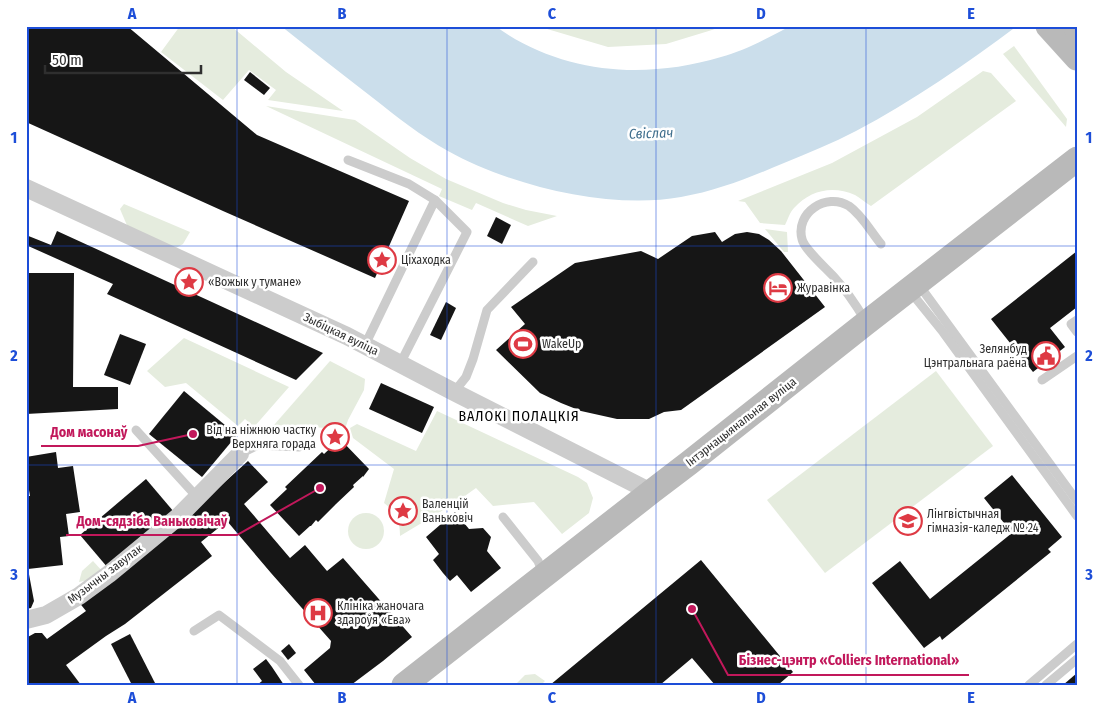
<svg xmlns="http://www.w3.org/2000/svg" width="1103" height="711" font-family="'Fira Sans Condensed',sans-serif">
<rect width="100%" height="100%" fill="#fff"/>
<g fill="#e5ecde">
<polygon points="180,26 231,26 286,72 343,111 268,100 276,90 249,70 223,100 161,52"/>
<polygon points="537,26 722,26 712,30 666,44 608,47"/>
<polygon points="1014,46 1067,119 1066,127 1003,54"/>
<path d="M983,71L991,73L1016,101L871,206C866,203 860,198 855,195C833,185 810,190 794,208C790,212 788,219 785,225L760,223L745,202L738,201L832,163L917,117Z"/>
<polygon points="266,106 355,120 410,158 446,179 503,203 526,210 557,216 528,226 476,203 472,210 439,196 442,189"/>
<polygon points="124,204 190,232 183,244 176,248 129,230 120,209"/>
<polygon points="765,229 787,232 788,252 784,252"/>
<polygon points="184,338 289,387 254,427 245,419 238,426 186,383 165,387 147,371"/>
<polygon points="330,361 365,379 364,390 348,420 345,429 274,425"/>
<polygon points="936,371 993,446 825,573 767,500"/>
<path d="M437,411L578,477L587,483L593,498L589,513L562,534L534,502L493,506L476,488L455,503L400,536C400,521 396,512 384,503L394,469L353,438L350,428L357,424L416,451Z"/>
<circle cx="366" cy="531" r="18"/>
<polygon points="93,561 104,573 95,579 79,582 82,571"/>
<polygon points="535,674 545,681 541,685 515,685 525,675"/>
</g>
<path fill="#cbdeeb" d="M281,26H495C562,74 644,80 721,57C744,51 769,37 791,26H1017C966,64 913,101 856,131C833,143 808,153 784,163C751,177 717,191 681,197C610,210 511,186 448,151C421,136 397,117 373,98C342,74 311,50 281,26Z"/>
<g fill="#161616">
<polygon points="26,26 127,26 257,135 409,201 375,278 223,211 26,122"/>
<polygon points="250,72 270,88 264,95 244,80"/>
<polygon points="496,217 511,225 502,244 487,236"/>
<polygon points="57,231 116,258 323,353 296,380 107,294 113,284 26,245 26,235 51,245"/>
<polygon points="715,232 722,242 735,234 747,232 759,234 769,240 781,251 825,307 681,410 664,412 649,419 617,419 581,411 561,403 540,393 496,350 525,324 511,307 575,263 641,251 658,259 692,236"/>
<polygon points="1077,251 1077,307 1050,328 1065,347 1033,372 991,319"/>
<polygon points="26,273 74,273 73,387 118,387 118,409 26,414"/>
<polygon points="446,302 456,308 441,340 430,335"/>
<polygon points="120,334 146,344 130,385 104,375"/>
<polygon points="381,383 434,407 422,433 369,409"/>
<polygon points="184,391 237,435 202,477 149,434"/>
<polygon points="340,439 369,469 363,477 363,476 353,485 354,487 336,504 318,522 316,520 311,526 310,526 299,536 270,505 287,489 285,487 322,452 324,454"/>
<polygon points="56,452 58,468 73,466 80,512 66,514 69,536 60,537 63,565 28,569 34,601 31,608 26,609 26,496 30,496 26,473 26,457"/>
<polygon points="248,461 268,482 244,504 290,558 305,545 327,571 343,558 412,637 383,661 351,685 316,685 304,670 330,648 331,641 271,573 227,521 201,542 212,556 125,624 106,636 66,665 81,685 26,685 26,638 35,633 42,633 47,639 86,611 78,601 184,519"/>
<polygon points="1012,475 1062,537 1048,549 1051,552 942,640 940,636 924,648 872,583 900,561 930,599 1012,533 984,498"/>
<polygon points="146,479 174,512 108,568 80,535"/>
<polygon points="455,512 469,529 483,528 491,537 487,551 501,568 471,592 457,575 450,581 443,573 433,560 439,554 426,537"/>
<polygon points="701,560 793,672 778,685 715,685 692,658 660,685 550,685"/>
<polygon points="130,634 156,685 132,685 111,644"/>
<polygon points="289,644 296,653 288,660 281,651"/>
<polygon points="266,659 272,667 284,685 257,685 262,681 253,669"/>
<polygon points="1077,673 1077,685 1063,685"/>
</g>
<g fill="none" stroke-linecap="round" stroke-linejoin="round">
<g stroke="#ccc" stroke-width="9">
<polyline points="348,160 409,184 435,200"/>
<polyline points="919,285 1077,501"/>
<polyline points="909,290 943,332 1077,516"/>
<path d="M865,320C856,305 846,290 834,277C826,268 804,249 802,239C795,213 826,192 849,206C862,215 871,232 881,244"/>
<polyline points="1077,320 1071,324 1077,332"/>
<polyline points="365,345 435,200 467,232 400,364"/>
<polyline points="1042,380 1077,356"/>
<polyline points="454,392 466,377 473,359 487,310 533,262"/>
<polyline points="136,430 198,498"/>
<polyline points="240,454 258,445 299,447"/>
<polyline points="503,517 538,561 543,573"/>
<polyline points="194,631 219,615 280,661 299,685"/>
<polyline points="1029,685 1077,644"/>
<polyline points="1046,685 1077,659"/>
</g>
<g stroke="#ccc" stroke-width="18">
<polyline points="26,188 347,336 454,392 651,492"/>
<polyline points="26,620 46,615 79,596 109,574 178,517 240,454"/>
</g>
<g stroke="#b9b9b9" stroke-width="25">
<polyline points="1048,26 1077,58"/>
<polyline points="1075,26 1077,28"/>
<polyline points="404,685 651,492 689,463 866,323 1077,159"/>
</g>
</g>
<path fill="none" stroke="#1d4ed8" stroke-width="1" stroke-opacity="0.55" d="M237,26V685M447,26V685M656,26V685M866,26V685M26,246H1077M26,465H1077"/>
<defs>
<symbol id="sight-ring" viewBox="-11 -11 22 22"><circle r="9.5" fill="#fff" stroke="#de3a44" stroke-width="1.5"/><path d="M0-6L1.8-2.2L6-1.7L2.9 1.2L3.7 5.4L0 3.3L-3.7 5.4L-2.9 1.2L-6-1.7L-1.8-2.2Z" fill="#de3a44"/></symbol>
<symbol id="hotel-ring" viewBox="-11 -11 22 22"><circle r="9.5" fill="#fff" stroke="#de3a44" stroke-width="1.5"/><path d="M-6-4.5h1.5V1H6V5H4.5V3h-9V5H-6ZM-4 0a1.8 1.8 0 1 1 3.6 0ZM.5 0V-2.5h3Q6-2.5 6 0Z" fill="#de3a44"/></symbol>
<symbol id="stadium-ring" viewBox="-11 -11 22 22"><circle r="9.5" fill="#fff" stroke="#de3a44" stroke-width="1.5"/><path d="M0-5a6.5 5 0 1 0 0 10a6.5 5 0 1 0 0-10ZM-3.5-1.8h7v3.6h-7Z" fill="#de3a44"/></symbol>
<symbol id="civic-ring" viewBox="-11 -11 22 22"><circle r="9.5" fill="#fff" stroke="#de3a44" stroke-width="1.5"/><path d="M-.6-6.5H3V-4.5H.6V-3L4-1V1h2V6H-6V1h2V-1L-.6-3ZM-1.2 2.5V6h2.4V2.5Z" fill="#de3a44"/></symbol>
<symbol id="school-ring" viewBox="-11 -11 22 22"><circle r="9.5" fill="#fff" stroke="#de3a44" stroke-width="1.5"/><path d="M0-5L7-2L0 1L-7-2ZM-4 1L0 2.5L4 1V4Q0 6-4 4Z" fill="#de3a44"/></symbol>
<symbol id="hospital-ring" viewBox="-11 -11 22 22"><circle r="9.5" fill="#fff" stroke="#de3a44" stroke-width="1.5"/><path d="M-5-5h3v3.5h4V-5h3V5h-3V1.5h-4V5h-3Z" fill="#de3a44"/></symbol>
</defs>
<g fill-rule="evenodd">
<use href="#sight-ring" x="366" y="244" width="32" height="32"/>
<use href="#sight-ring" x="173" y="266" width="32" height="32"/>
<use href="#hotel-ring" x="762" y="272" width="32" height="32"/>
<use href="#stadium-ring" x="507" y="328" width="32" height="32"/>
<use href="#civic-ring" x="1030" y="340" width="32" height="32"/>
<use href="#sight-ring" x="319" y="421" width="32" height="32"/>
<use href="#sight-ring" x="387" y="495" width="32" height="32"/>
<use href="#school-ring" x="892" y="505" width="32" height="32"/>
<use href="#hospital-ring" x="302" y="597" width="32" height="32"/>
</g>
<g text-anchor="middle" stroke-width="5" stroke-linejoin="round" paint-order="stroke">
<g font-size="12" fill="#2f2f2f" stroke="#fff" text-anchor="start">
<text x="401" y="264">Ціхаходка</text>
<text x="208" y="286">«Вожык у тумане»</text>
<text x="797" y="292">Журавінка</text>
<text x="542" y="348">WakeUp</text>
<text x="1027" y="353" text-anchor="end">Зелянбуд<tspan x="1027" dy="14">Цэнтральнага раёна</tspan></text>
<text x="316" y="434" text-anchor="end">Від на ніжнюю частку<tspan x="316" dy="14">Верхняга горада</tspan></text>
<text x="422" y="508">Валенцій<tspan x="422" dy="14">Ваньковіч</tspan></text>
<text x="927" y="518">Лінгвістычная<tspan x="927" dy="14">гімназія-каледж № 24</tspan></text>
<text x="337" y="610">Клініка жаночага<tspan x="337" dy="14">здароўя «Ева»</tspan></text>
</g>
<g font-size="12" fill="#2f2f2f" stroke="#fff">
<text transform="translate(341 334) rotate(26)" y="4">Зыбіцкая вуліца</text>
<text transform="translate(741 422) rotate(-38)" y="4">Інтэрнацыянальная вуліца</text>
<text transform="translate(105 574) rotate(-37)" y="4">Музычны завулак</text>
</g>
<g font-size="14" font-style="italic" fill="#406f8e" stroke="#fff">
<text transform="translate(651 133) rotate(-2)" y="5">Свіслач</text>
</g>
<g font-size="14" letter-spacing="1" fill="#000" stroke="#fff">
<text x="519" y="421">ВАЛОКІ ПОЛАЦКІЯ</text>
</g>
</g>
<path fill="none" stroke="#c2185b" stroke-width="2" d="M193 434L138 446H41M320 488L237 535H66M692 609L728 675H969"/>
<g fill="#c2185b" stroke="#fff" stroke-width="2">
<circle cx="193" cy="434" r="5"/>
<circle cx="320" cy="488" r="5"/>
<circle cx="692" cy="609" r="5"/>
</g>
<g font-size="14" text-anchor="middle" font-weight="bold" fill="#c2185b" stroke="#fff" stroke-width="5" stroke-linejoin="round" paint-order="stroke">
<text x="89" y="437">Дом масонаў</text>
<text x="152" y="526">Дом-сядзіба Ваньковічаў</text>
<text x="849" y="665">Бізнес-цэнтр «Colliers International»</text>
</g>
<rect width="1103" height="711" fill="none" stroke="#ffffff" stroke-width="55"/>
<path d="M45 65v8h156v-8" fill="none" stroke="#2f2f2f" stroke-width="2.5"/>
<text x="52" y="65" font-size="15" fill="#2f2f2f" stroke="#ffffff" stroke-width="4" paint-order="stroke">50 m</text>
<rect x="28" y="28" width="1048" height="656" fill="none" stroke="#1d4ed8" stroke-width="2"/>
<g font-size="16" text-anchor="middle" font-weight="bold" fill="#1d4ed8">
<text x="132" y="19">A</text>
<text x="342" y="19">B</text>
<text x="552" y="19">C</text>
<text x="761" y="19">D</text>
<text x="971" y="19">E</text>
<text x="14" y="143">1</text>
<text x="1089" y="143">1</text>
<text x="14" y="361">2</text>
<text x="1089" y="361">2</text>
<text x="14" y="580">3</text>
<text x="1089" y="580">3</text>
<text x="132" y="703">A</text>
<text x="342" y="703">B</text>
<text x="552" y="703">C</text>
<text x="761" y="703">D</text>
<text x="971" y="703">E</text>
</g>
</svg>
